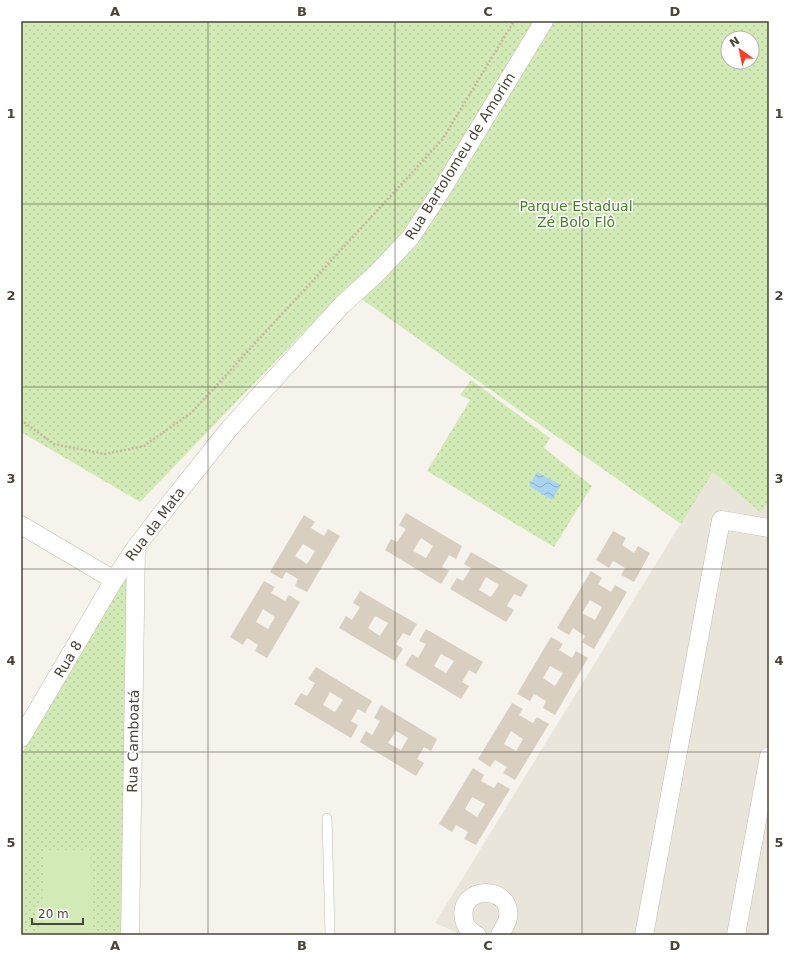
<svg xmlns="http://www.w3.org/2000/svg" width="790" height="956" font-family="'DejaVu Sans',sans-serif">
<defs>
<pattern id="grass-dots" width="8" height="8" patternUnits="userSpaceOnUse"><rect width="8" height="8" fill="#d2eab5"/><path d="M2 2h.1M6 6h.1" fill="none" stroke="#b6ca9c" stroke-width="1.8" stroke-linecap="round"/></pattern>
<pattern id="water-waves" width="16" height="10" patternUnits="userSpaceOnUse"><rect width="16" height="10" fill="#a9d4f2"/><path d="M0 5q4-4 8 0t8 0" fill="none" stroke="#8caec5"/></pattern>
</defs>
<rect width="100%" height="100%" fill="#f6f3ec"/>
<polygon fill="#eae5da" points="713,471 761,513 769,501 769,935 456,935 456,932 435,923"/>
<g fill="url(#grass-dots)" fill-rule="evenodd">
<path d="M21,21H769V501L761,513L713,472L681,524L346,288L140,502L21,432ZM728,38H752V62H728Z"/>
<polygon points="471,380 550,438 544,448 592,486 554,547 427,471 470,400 460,395"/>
<polygon points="126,576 128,935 21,935 21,754"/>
</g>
<polygon fill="#d2eab5" points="44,850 90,850 91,935 41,935"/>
<polygon fill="url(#water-waves)" points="537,472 561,485 552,500 529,486"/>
<g fill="#d8cfc1" fill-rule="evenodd">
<path d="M406,513L462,546L456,559L449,555L442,567L449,571L441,584L385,550L391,539L397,542L406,529L399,525ZM421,538L433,546L426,558L413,551Z"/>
<path d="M304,515L315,522L311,528L324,536L328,529L340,536L307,592L295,586L298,579L286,572L282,579L270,572ZM303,544L315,551L307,564L295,556Z"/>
<polygon points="613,531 626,538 622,545 634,553 638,546 650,553 634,582 621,575 625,568 613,561 609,568 596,560"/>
<path d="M471,552L528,585L521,597L514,594L507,606L514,610L506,622L450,589L457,578L463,581L471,568L464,564ZM486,577L499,585L491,597L479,590Z"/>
<path d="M591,571L602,578L598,584L611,592L615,585L627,592L594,649L582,642L585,636L573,628L569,635L557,628ZM590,600L602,607L595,620L582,613Z"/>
<path d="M264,581L275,587L271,593L285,601L289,595L300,602L267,658L255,651L258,645L247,638L243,645L230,637ZM263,609L275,617L268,629L256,622Z"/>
<path d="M360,591L417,624L410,636L403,633L396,644L403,649L395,661L339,628L346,616L352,620L360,607L353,603ZM375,616L388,623L380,636L368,628Z"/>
<path d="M426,629L483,662L476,674L469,670L462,682L469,686L461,699L405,665L412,654L418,658L426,644L419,641ZM441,654L454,661L446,673L434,666Z"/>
<path d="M551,637L563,644L559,650L572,658L576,651L588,658L555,715L543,708L546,701L534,694L530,701L517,694ZM550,666L563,673L555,686L543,678Z"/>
<path d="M316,667L372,701L365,713L358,709L351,721L358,725L351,738L294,704L301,693L307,696L315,683L308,679ZM330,692L343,700L335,712L323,705Z"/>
<path d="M512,703L523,709L519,715L533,723L537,717L549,724L515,780L503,773L507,767L495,760L490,767L478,759ZM511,731L523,739L516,751L504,744Z"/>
<path d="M381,705L437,739L431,751L424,747L417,759L424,763L416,776L360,742L366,731L372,735L380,721L374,718ZM396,731L408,738L401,750L388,743Z"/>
<path d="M473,768L484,775L481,781L494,788L498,782L510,789L476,845L464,839L468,832L456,825L452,832L439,824ZM472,797L485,804L477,817L465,809Z"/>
</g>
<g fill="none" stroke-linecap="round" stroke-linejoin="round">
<defs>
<polyline id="lane" points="327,818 330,935"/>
<g id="street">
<polyline points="21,525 114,580"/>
<polyline points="21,738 114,580 136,547 170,503 229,429 267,387 342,305 376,274 410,238 441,191 544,21"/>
<polyline points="130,935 136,547"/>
<path d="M477,935C470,932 465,926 464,919C457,885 513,884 508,918C507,924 502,930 500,935"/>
<polyline points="644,935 721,520 769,528"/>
<polyline points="736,935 769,756"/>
</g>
</defs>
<use href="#lane" stroke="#c2bbae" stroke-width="10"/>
<use href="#street" stroke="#c2bbae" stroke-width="19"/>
<polyline stroke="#c4b79f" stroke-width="2.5" stroke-dasharray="2 2" stroke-linecap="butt" points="21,420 54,444 105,454 144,446 192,412 442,140 514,21"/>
<use href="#lane" stroke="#fff" stroke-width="9"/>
<use href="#street" stroke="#fff" stroke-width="18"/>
</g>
<path fill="none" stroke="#4b4439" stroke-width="1" stroke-opacity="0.55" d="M208,21V935M395,21V935M582,21V935M21,204H769M21,387H769M21,569H769M21,752H769"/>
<g text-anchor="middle" stroke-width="3" stroke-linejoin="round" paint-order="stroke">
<g font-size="14" fill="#4b4439" stroke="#fff">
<text transform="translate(460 156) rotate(-58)" y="5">Rua Bartolomeu de Amorim</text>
<text transform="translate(155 524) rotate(-53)" y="5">Rua da Mata</text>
<text transform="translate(68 659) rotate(-59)" y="5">Rua 8</text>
<text transform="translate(133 741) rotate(-89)" y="5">Rua Camboatá</text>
</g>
<g font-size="14" fill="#4a7f2a" stroke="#fff">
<text x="576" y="211">Parque Estadual<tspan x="576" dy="16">Zé Bolo Flô</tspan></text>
</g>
</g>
<rect width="790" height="956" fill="none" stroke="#ffffff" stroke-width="44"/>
<g transform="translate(740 50) rotate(327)"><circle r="19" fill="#ffffff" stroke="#b7b4b0"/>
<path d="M0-3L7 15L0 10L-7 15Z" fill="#fc3f1d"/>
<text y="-6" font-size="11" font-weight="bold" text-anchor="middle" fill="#4b4439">N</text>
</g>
<path d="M32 918v6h51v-6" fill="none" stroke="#4b4439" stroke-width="2"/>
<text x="38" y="918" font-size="12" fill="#4b4439" stroke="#ffffff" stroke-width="3" paint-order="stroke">20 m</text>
<rect x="22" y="22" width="746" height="912" fill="none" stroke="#4b4439" stroke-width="1.5"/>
<g font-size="13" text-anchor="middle" font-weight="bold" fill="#4b4439">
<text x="115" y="16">A</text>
<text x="302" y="16">B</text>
<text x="488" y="16">C</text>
<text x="675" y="16">D</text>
<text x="11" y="118">1</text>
<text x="779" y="118">1</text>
<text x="11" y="300">2</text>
<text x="779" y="300">2</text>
<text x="11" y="483">3</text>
<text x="779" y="483">3</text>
<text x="11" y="665">4</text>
<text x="779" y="665">4</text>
<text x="11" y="847">5</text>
<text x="779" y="847">5</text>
<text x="115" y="950">A</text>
<text x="302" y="950">B</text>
<text x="488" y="950">C</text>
<text x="675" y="950">D</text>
</g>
</svg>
